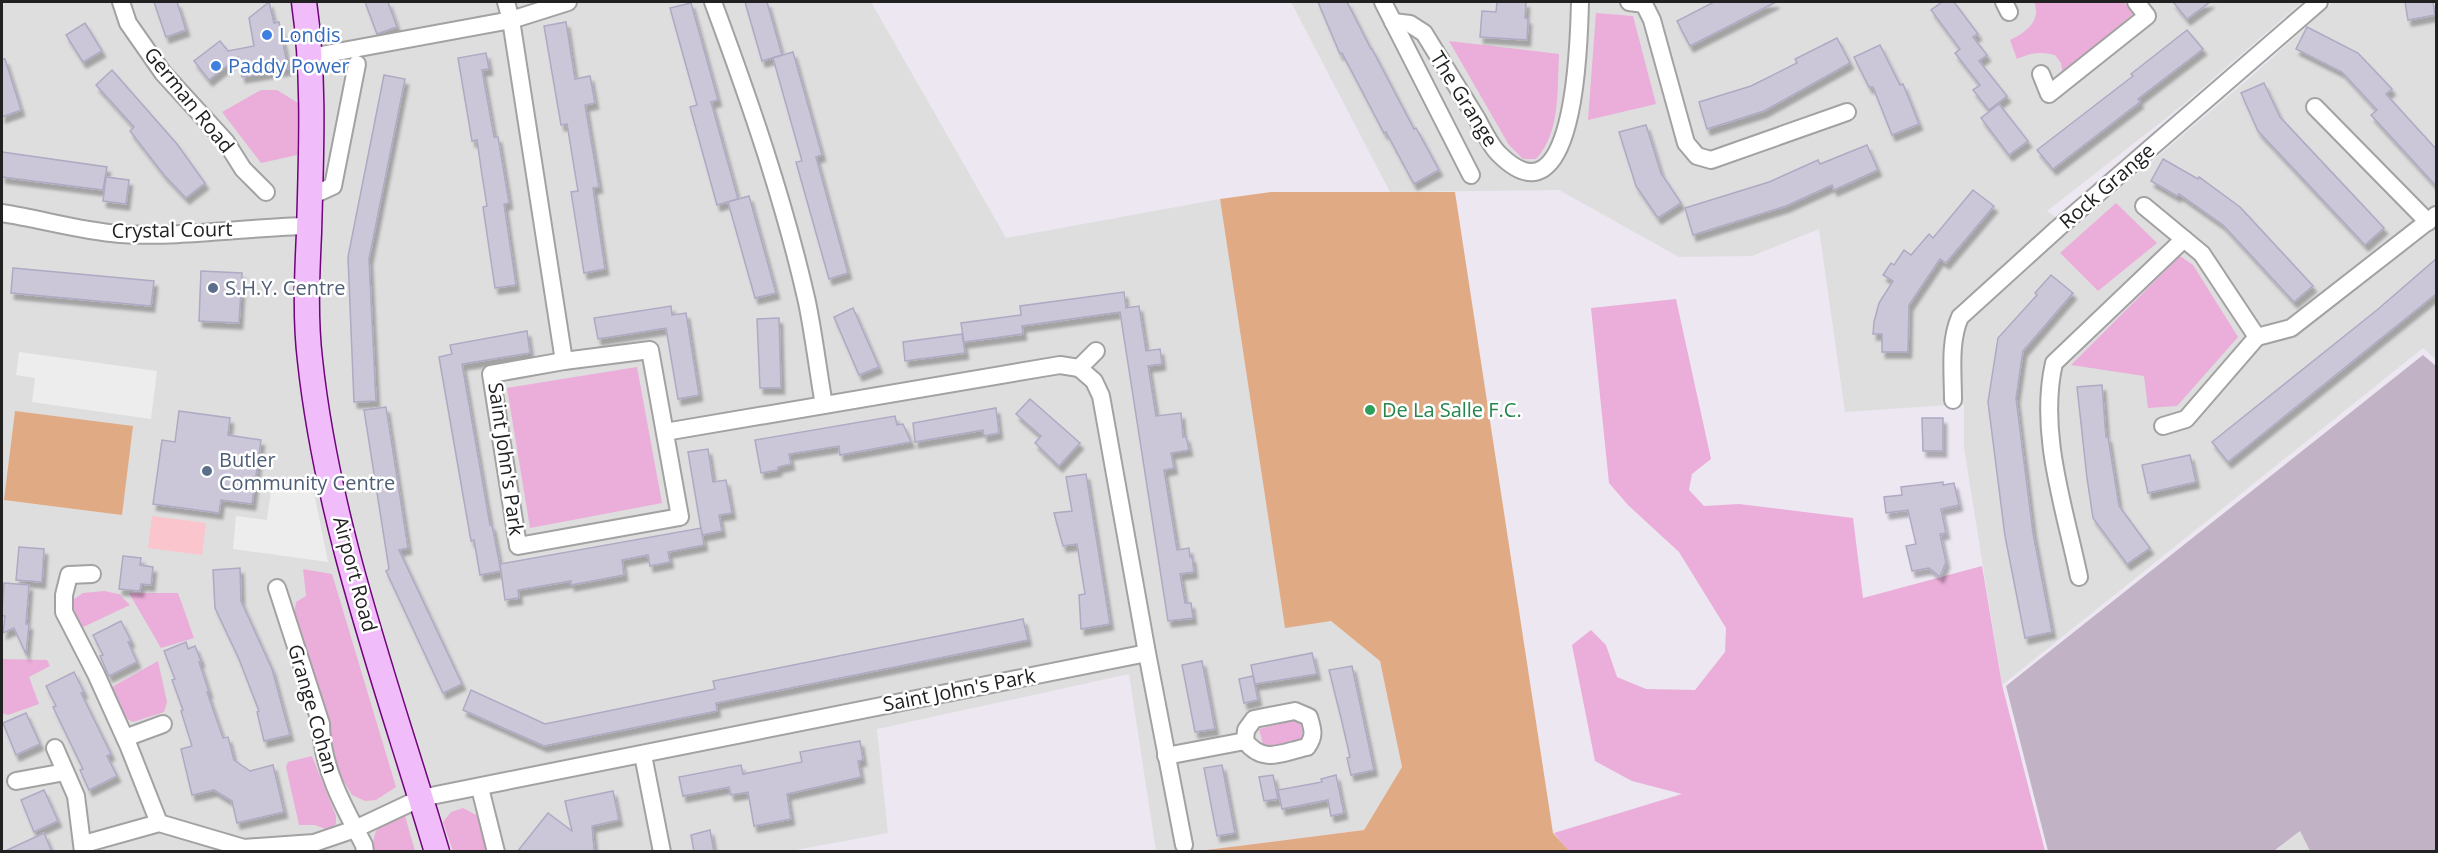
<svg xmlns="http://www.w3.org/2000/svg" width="2438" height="853" font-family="'Open Sans',sans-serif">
<defs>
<filter id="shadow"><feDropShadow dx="3.5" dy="6" stdDeviation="1.5" flood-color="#0004"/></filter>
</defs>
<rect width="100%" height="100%" fill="#ece7f1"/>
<g fill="#dededf">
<polygon points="2,2 871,2 1006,238 1220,199 1285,627 1331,621 1380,661 1402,767 1364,830 1197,851 1156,851 1129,674 877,729 888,833 790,851 2,851"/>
<polygon points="1291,2 2302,2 2179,108 2047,211 2073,229 2260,69 2333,2 2436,2 2436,359 2423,348 2002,685 1964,448 1964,404 1845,412 1819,229 1752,256 1679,257 1559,190 1390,192"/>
<polygon points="2300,831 2310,851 2274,852"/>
</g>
<polygon fill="#c2b2c6" points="2423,355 2436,366 2436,851 2310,851 2300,831 2274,851 2048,851 2006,686"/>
<g fill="#ebadd9">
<path d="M2034,2H2124L2133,14L2063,74L2061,63L2055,55C2040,51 2031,53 2017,59L2010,40C2025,33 2042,21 2034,2Z"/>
<polygon points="1596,13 1633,16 1656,104 1588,120"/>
<path d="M1449,41L1559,54C1557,89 1561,132 1536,159H1523L1509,145Z"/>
<polygon points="261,90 277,90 298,103 297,155 261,163 222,112"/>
<polygon points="2116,203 2157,243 2098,291 2060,253"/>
<polygon points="2180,256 2193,265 2238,337 2177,406 2148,408 2144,376 2071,365"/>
<polygon points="1676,299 1711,459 1692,474 1689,490 1704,506 1739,504 1853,518 1863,598 1982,566 2002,685 2045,851 1569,852 1554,833 1682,794 1632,781 1595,761 1572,645 1591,630 1606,645 1617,677 1646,689 1695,690 1725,652 1726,628 1679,552 1628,505 1609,483 1591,308"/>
<polygon points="637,367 662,503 530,528 507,388"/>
<polygon points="303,569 332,574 396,787 376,800 365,801 352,795 343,780 334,761 330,735 294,614 296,602 306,596"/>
<polygon points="104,591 119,594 130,605 81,628 73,606 74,599 83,593"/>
<polygon points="129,593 178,593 194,638 161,648"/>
<polygon points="2,659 47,660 50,666 29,677 39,704 8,715 2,713"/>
<path d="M158,661L167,702L164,712L133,722C119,716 117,700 112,687Z"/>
<polygon points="1299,719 1304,739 1264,748 1259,729"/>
<polygon points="312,756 336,816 336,824 328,830 315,825 299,825 286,767 288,762"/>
<polygon points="463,808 478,816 487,851 453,851 443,822 451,812"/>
<path d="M405,816L415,851H373C372,828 382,818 405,816Z"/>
</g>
<polygon fill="#fac5cc" points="152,516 206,523 202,555 148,548"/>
<g fill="#e0aa85">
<polygon points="1271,192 1455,192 1553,833 1569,851 1198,851 1364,830 1402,767 1380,661 1331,621 1285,628 1220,199"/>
<polygon points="15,411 133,426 122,515 4,500"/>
</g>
<g fill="#ededed">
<polygon points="19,352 157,371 151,419 32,402 35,378 16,375"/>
<polygon points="272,483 313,488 328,562 233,549 236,516 267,520"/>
</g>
<g fill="#cbc7d8" stroke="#afa9c3" stroke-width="1.5" filter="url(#shadow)">
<polygon points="154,2 177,2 186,30 166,37"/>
<polygon points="269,2 274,23 279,22 288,69 242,77 238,57 209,80 194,61 220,41 228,51 254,46 249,18"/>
<polygon points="365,2 388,2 397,27 377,34"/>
<polygon points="745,2 767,2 782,55 762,61"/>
<polygon points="1318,2 1347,2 1371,49 1372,49 1414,129 1416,128 1439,170 1414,184 1386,132 1384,133 1342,53 1340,54"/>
<polygon points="1497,2 1526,2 1525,18 1528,19 1527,40 1480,37 1482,11 1496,12"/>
<polygon points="1714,2 1776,2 1690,46 1677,21"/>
<polygon points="1942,2 1954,2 1978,34 1973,37 1987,55 1979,61 2007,96 1989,110 1973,90 1980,85 1955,53 1960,49 1931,10"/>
<polygon points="2173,2 2210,2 2187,19"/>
<polygon points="2405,2 2433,2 2435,15 2408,20"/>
<polygon points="691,3 718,100 711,102 738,199 717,205 690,107 697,105 670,8"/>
<polygon points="566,22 575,79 590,76 595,103 585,105 599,187 593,188 605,269 584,273 571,192 578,191 567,124 561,125 544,26"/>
<polygon points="85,23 102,51 83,62 66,35"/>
<polygon points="2307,27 2358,53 2392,89 2386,94 2436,149 2436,186 2371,115 2377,110 2342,72 2296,49"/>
<polygon points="2187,30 2203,49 2138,99 2140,102 2053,169 2037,150 2133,76 2131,74"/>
<polygon points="1837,38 1850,63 1764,111 1707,129 1699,102 1751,86 1797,63 1795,59"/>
<polygon points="1880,45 1900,85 1903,84 1919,124 1892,135 1873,87 1869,87 1854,57"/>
<polygon points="793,52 822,155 816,157 848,273 829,279 796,162 802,161 773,58"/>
<polygon points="486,53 489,69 482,70 494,137 498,137 509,203 504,204 516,285 495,288 483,207 487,206 482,175 477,140 472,141 458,58"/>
<polygon points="2,59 5,59 21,110 2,117"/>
<polygon points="112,70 177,144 205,183 186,198 164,175 130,131 134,127 96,85"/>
<polygon points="384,75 405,79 369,259 376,401 354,402 348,257"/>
<polygon points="2264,83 2280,117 2384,228 2365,245 2258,131 2241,93"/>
<polygon points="1999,104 2028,141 2009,155 1981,118"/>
<polygon points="1646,125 1661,173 1681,203 1658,218 1636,186 1619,132"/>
<polygon points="1867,145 1878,170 1834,190 1832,185 1786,206 1693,235 1685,208 1769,182 1818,160 1820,164"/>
<polygon points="2,152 107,167 103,190 2,177"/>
<polygon points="2163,159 2198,179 2199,177 2240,207 2313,286 2294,302 2223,225 2179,194 2177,196 2151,181"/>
<polygon points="106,177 129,180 126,204 103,201"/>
<polygon points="1973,190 1994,206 1946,263 1940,259 1909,305 1908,352 1882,352 1882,334 1873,334 1874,322 1879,303 1893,281 1883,275 1891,263 1894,265 1904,250 1911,255 1929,234 1933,238"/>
<polygon points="749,196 776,293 755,298 728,202"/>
<polygon points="2436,259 2436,294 2228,462 2212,442 2377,310"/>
<polygon points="13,268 154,281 151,306 11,293"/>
<polygon points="201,271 242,273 239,323 199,321"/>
<polygon points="2051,275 2073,293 2023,351 2016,398 2033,533 2052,632 2025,638 2005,536 1988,402 1998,338 2037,295 2035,293"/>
<polygon points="1124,292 1126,308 1139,306 1146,351 1160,349 1162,364 1148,366 1156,416 1181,413 1183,437 1186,436 1189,450 1171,453 1174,468 1164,470 1177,550 1189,548 1190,557 1192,557 1194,572 1180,574 1185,603 1191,603 1193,618 1168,621 1120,312 1022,326 1023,334 964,342 961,323 1021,315 1020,306"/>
<polygon points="671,306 672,315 686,313 699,395 678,399 666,328 598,339 594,318"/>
<polygon points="853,308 879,367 859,375 834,317"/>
<polygon points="779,318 781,388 760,388 757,319"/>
<polygon points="527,331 530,353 462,364 490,525 492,525 501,571 480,575 474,540 471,541 439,357 452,354 450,345"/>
<polygon points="962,334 965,353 905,361 903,342"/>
<polygon points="2102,385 2106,437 2108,437 2119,506 2150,548 2127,564 2093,518 2087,478 2077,387"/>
<polygon points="1030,399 1080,443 1059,466 1035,443 1041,436 1016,414"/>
<polygon points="386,407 408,548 399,550 462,684 443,693 386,571 389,569 364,410"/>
<polygon points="996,408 999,433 984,436 983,430 915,442 913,423"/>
<polygon points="179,411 230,418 228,435 261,440 252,504 221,500 219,513 153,504 162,440 175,442"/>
<polygon points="895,416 897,425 903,424 911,442 840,455 839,446 789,454 791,464 778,467 778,470 761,473 755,440"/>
<polygon points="1922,418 1943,418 1943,451 1923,451"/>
<polygon points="708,449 713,482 726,480 732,513 719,515 722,531 702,535 688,452"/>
<polygon points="2190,455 2196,482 2148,493 2142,465"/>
<polygon points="1086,474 1110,624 1081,629 1079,595 1085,594 1077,544 1063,546 1054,513 1072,511 1066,477"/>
<polygon points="1943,482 1943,485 1954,483 1959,505 1941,509 1946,533 1940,534 1946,562 1940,577 1929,568 1912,571 1906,546 1916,544 1908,510 1886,513 1884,497 1902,495 1901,487"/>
<polygon points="701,528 704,545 668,552 670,562 650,566 648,555 622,560 624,575 571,585 571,581 518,590 519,598 505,600 500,564"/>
<polygon points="19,547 44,549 42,582 16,580"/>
<polygon points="123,556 141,558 140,565 153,567 151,585 141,584 140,591 119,589"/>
<polygon points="240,568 241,601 272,669 290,735 264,741 257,712 259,711 239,659 215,608 213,570"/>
<polygon points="4,583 29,585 26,624 29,624 26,654 14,628 3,633 5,616 2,616 2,612"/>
<polygon points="1023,619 1028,640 716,703 717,711 544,746 463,710 471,690 545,724 715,689 713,681"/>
<polygon points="121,621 131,641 128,642 137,662 109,676 100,656 103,655 93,635"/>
<polygon points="186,642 188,649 195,646 201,661 199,662 209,692 207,692 223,738 228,737 234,760 250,771 273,765 284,812 237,823 232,801 214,790 192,795 181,749 192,746 181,711 183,710 172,680 175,679 164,651"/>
<polygon points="1312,653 1317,674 1255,684 1251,665"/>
<polygon points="1202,661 1215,729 1195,732 1182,665"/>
<polygon points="1352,666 1374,770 1351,775 1347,758 1350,757 1342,722 1329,670"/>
<polygon points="74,672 84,692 81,693 111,754 107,756 117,776 89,790 80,770 83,769 53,707 56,706 46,686"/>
<polygon points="1253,676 1258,700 1244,703 1239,679"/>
<polygon points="26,713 40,744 16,755 3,723"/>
<polygon points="860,741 863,760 858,761 861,777 787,794 791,819 754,826 748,792 731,795 729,787 683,796 679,777 741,765 743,774 802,762 800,752"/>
<polygon points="1222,765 1235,833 1217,836 1204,768"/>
<polygon points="1273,775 1278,799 1264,801 1259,777"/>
<polygon points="1336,775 1344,813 1331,816 1328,800 1282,809 1278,790 1322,782 1321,779"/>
<polygon points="44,790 58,821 34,832 21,800"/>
<polygon points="613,791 619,820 592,826 594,849 597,852 517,852 548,813 572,831 565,801"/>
<polygon points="710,830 714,852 694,852 691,835"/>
<polygon points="44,833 52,852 3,852"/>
</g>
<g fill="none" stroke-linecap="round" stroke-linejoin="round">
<defs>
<g id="minor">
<polyline points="121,2 128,23 163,73 226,142 243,169 266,192"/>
<polyline points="506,2 511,20 564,361"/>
<path d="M713,2C749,99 784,200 807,302C814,336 818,371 824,405"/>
<polyline points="1383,2 1471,175"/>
<polyline points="1629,2 1644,4 1652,20 1686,143 1697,156 1711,160 1847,112"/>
<polyline points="2004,2 2009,12"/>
<path d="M1393,22L1410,24L1424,33C1441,61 1459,90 1477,119C1483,130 1490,145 1499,154C1576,231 1579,39 1580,2"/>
<polyline points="310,57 511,20 568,2"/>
<polyline points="2041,74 2049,94 2147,16 2136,2"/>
<polyline points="2315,107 2428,222"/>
<polyline points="309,197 333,186 357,64"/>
<polyline points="2144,206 2202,254 2257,337 2291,328 2436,215"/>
<path d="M2,213C41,219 80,231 120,234C183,238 246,227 309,226"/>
<polygon points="650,350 680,517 518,546 491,374 564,361"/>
<polyline points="1079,368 1094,381 1101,396 1147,653 1184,845"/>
<path d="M1953,400C1953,372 1949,342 1960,317L2057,229L2319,2"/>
<polyline points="2163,426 2186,419 2257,337"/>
<polyline points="665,432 1060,365 1079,368 1096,351"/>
<polyline points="92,574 69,575 64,595 64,612 96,674 129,747 159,823"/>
<path d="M2079,577C2065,509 2038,433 2054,363L2184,239"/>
<path d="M277,588L321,724C321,766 344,808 364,845L365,852"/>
<polyline points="125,738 163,724"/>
<polyline points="55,748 76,796 83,852"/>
<polyline points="643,755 662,852"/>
<path d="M1166,756L1245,741L1246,730L1254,719L1295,711L1309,717C1313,730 1315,736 1307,747C1282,752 1264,765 1245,741"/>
<polyline points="16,781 65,772"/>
<polyline points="480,788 496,852"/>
<polyline points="84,844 159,823 244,848 314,843 355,829 421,798 1147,653"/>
</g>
<path id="secondary" d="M304,2C315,78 311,156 309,233C307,275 305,318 310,360C328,528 389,690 437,852"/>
</defs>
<use href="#minor" stroke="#a2a2a2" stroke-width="20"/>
<use href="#secondary" stroke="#6f047b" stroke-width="27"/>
<use href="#minor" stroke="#fff" stroke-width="16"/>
<use href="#secondary" stroke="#f0bcfa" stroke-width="24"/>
</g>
<g fill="#3f7fe0" stroke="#fff" stroke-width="2">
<circle cx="267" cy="35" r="6"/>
<circle cx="216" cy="66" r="6"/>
</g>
<g fill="#5c6f8a" stroke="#fff" stroke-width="2">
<circle cx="213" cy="288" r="6"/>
<circle cx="207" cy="471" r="6"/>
</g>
<circle fill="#2e9e5b" stroke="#fff" stroke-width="2" cx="1370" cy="410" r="6"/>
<g text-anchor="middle" stroke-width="5" stroke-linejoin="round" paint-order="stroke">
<g font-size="20" fill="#366cbe" stroke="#fff" text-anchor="start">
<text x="279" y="42">Londis</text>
<text x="228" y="73">Paddy Power</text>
</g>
<g font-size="20" fill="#212121" stroke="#fff">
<text transform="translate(1464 99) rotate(58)" y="7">The Grange</text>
<text transform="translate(189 100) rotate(51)" y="7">German Road</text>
<text transform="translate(2107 186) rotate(-41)" y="7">Rock Grange</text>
<text transform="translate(172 230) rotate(-1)" y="7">Crystal Court</text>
<text transform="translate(506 459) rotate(82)" y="7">Saint John's Park</text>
<text transform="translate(355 574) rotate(75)" y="7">Airport Road</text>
<text transform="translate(959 690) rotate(-11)" y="7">Saint John's Park</text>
<text transform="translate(313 709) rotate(74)" y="7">Grange Cohan</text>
</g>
<g font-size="20" fill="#4e5e75" stroke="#fff" text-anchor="start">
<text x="225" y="295">S.H.Y. Centre</text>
<text x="219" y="467">Butler<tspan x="219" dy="23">Community Centre</tspan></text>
</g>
<g font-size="20" fill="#27864d" stroke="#fff" text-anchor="start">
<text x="1382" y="417">De La Salle F.C.</text>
</g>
</g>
<rect width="2438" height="853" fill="none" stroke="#212121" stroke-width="6"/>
</svg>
